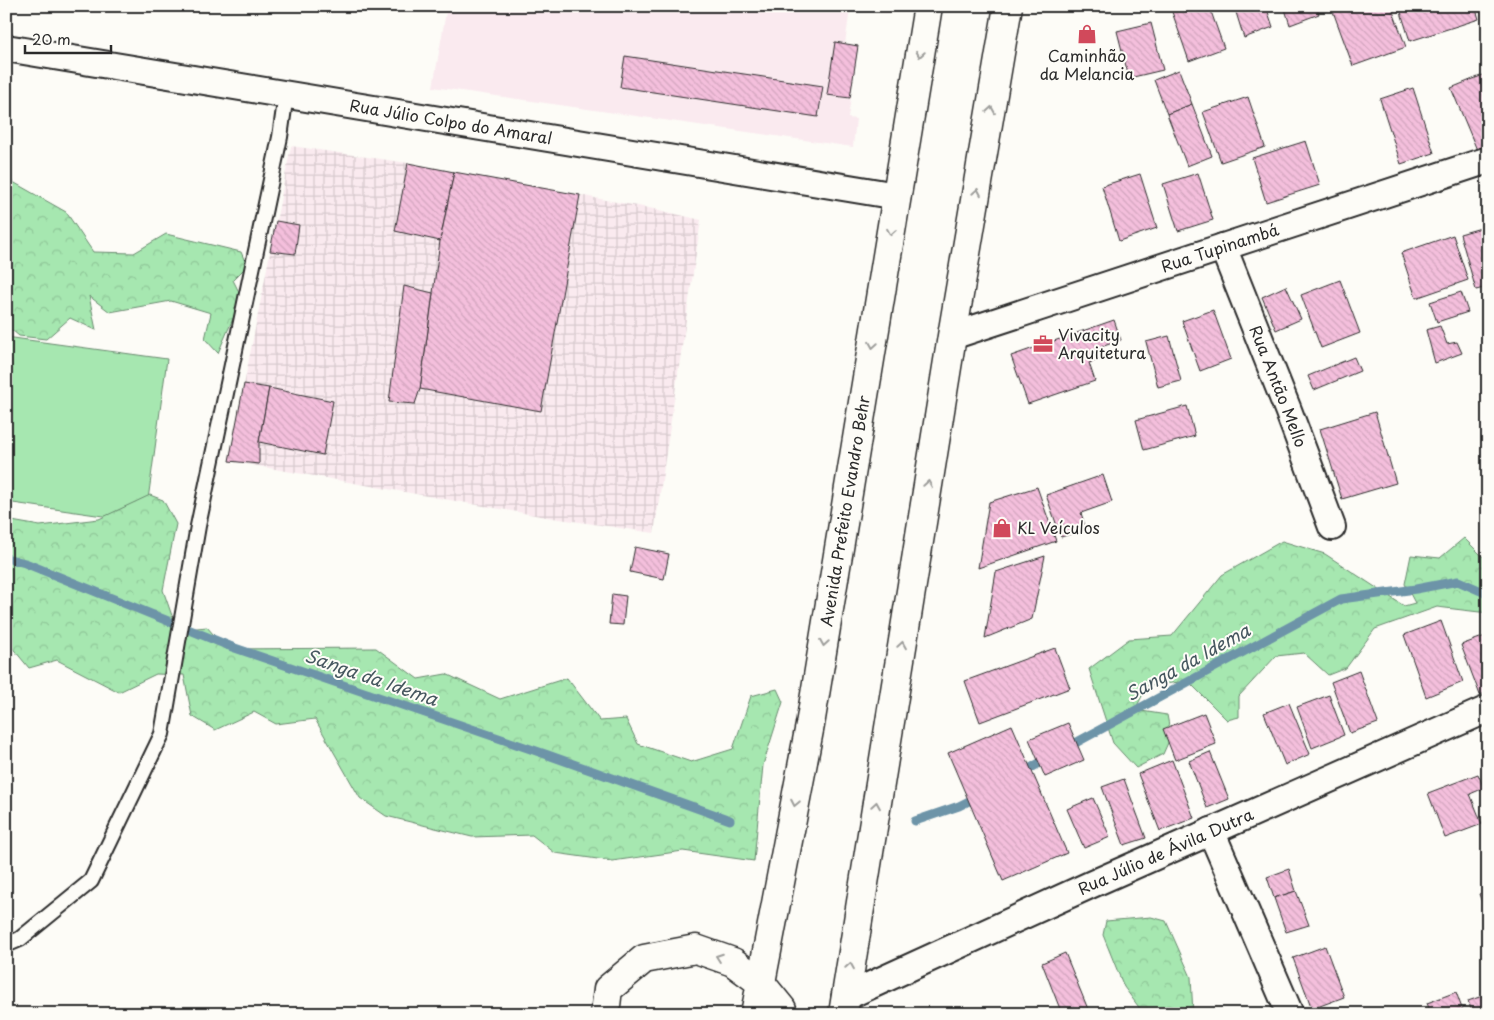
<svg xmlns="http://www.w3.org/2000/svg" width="1494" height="1020" font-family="'Playpen Sans',sans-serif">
<defs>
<pattern id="industrial-grid" width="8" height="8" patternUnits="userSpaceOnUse" patternTransform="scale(1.25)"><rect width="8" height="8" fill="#faeaef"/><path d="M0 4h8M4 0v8" fill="none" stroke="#d6c9cd"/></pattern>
<pattern id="forest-crowns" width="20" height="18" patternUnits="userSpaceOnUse" patternTransform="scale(1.25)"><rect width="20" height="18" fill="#a6e7b0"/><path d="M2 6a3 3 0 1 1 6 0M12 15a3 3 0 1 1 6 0" fill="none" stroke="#8fc698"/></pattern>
<pattern id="building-back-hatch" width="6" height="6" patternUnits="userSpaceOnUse" patternTransform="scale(1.25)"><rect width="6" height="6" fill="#f4bfdc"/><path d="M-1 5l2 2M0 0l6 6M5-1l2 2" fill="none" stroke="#d1a4bd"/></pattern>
</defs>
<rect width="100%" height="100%" fill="#fdfcf7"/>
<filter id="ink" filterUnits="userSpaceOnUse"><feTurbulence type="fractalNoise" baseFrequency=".02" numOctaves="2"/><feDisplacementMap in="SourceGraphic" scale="10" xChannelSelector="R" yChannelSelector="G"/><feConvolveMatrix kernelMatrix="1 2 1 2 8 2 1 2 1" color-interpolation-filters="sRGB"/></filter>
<g filter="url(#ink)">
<polygon fill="#faeaef" points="447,6 889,6 888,13 850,9 845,44 858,46 848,118 856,119 853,147 433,87"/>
<polygon fill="url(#industrial-grid)" points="291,146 408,163 659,210 701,220 654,533 546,517 229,461"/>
<polygon fill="#a6e7b0" stroke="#68896e" points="6,337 167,359 145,522 6,502"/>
<g fill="url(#forest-crowns)" stroke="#68896e">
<polygon points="6,178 66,212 93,252 134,253 166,234 241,252 247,266 233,280 242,298 218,353 205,339 211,313 171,301 110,312 89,296 96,330 70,318 46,339 19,336 6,325"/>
<polygon points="150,495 163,500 176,524 163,590 177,630 207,627 226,649 376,648 418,679 446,674 500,699 567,678 600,721 626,719 638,744 691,762 733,749 751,696 777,689 783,702 763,765 754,861 683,851 612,861 555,853 532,835 472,837 386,816 360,798 315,719 276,724 254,712 215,730 192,716 184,675 156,674 119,692 57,660 29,668 6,640 6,520 40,526 99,519"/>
<polygon points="1464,538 1483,557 1488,555 1488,613 1437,607 1375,629 1346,668 1328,675 1304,653 1276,656 1239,696 1239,717 1227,720 1188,681 1147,686 1135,710 1167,715 1171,736 1163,754 1136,768 1113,743 1089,669 1129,639 1172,636 1222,575 1282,541 1325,554 1404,606 1415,603 1405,584 1411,555 1440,558"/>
<polygon points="1151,917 1166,921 1191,977 1193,1014 1142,1014 1138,1006 1124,987 1103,935 1106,921"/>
</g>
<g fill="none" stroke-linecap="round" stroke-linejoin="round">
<g stroke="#6d94a8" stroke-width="9">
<polyline points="6,558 25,563 232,647 548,755 730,820"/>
<polyline points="1068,747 1341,599 1416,589 1458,581 1488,594"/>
<polyline points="1022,773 1050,757"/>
<polyline points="915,821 959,806 979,796"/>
</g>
</g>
<g fill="url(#building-back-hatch)" stroke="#2b2b2b">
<polygon points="1170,6 1209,6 1224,48 1189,61"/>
<polygon points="1234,6 1266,6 1273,27 1244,38"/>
<polygon points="1284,6 1316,6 1319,14 1290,25"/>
<polygon points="1331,6 1391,6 1406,47 1353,66"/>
<polygon points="1399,6 1475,6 1479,19 1410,41"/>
<polygon points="1151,23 1163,70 1129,78 1117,31"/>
<polygon points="835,42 858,46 850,98 827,95"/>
<polygon points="625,56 823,86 818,117 620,87"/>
<polygon points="1179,70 1192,104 1167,114 1154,80"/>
<polygon points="1488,73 1488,145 1477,150 1451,88"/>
<polygon points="1413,88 1434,153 1401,164 1380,99"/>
<polygon points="1248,97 1265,147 1221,162 1203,112"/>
<polygon points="1192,104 1212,156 1187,166 1167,114"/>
<polygon points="1306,141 1320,185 1266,202 1252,158"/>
<polygon points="408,163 454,172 440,241 395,231"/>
<polygon points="454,172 580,195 541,411 420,389 440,241"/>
<polygon points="1198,173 1213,220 1178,231 1163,184"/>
<polygon points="1140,174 1157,228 1119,241 1102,186"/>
<polygon points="276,221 299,225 295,254 270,251"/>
<polygon points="1488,226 1488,287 1476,290 1460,234"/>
<polygon points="1453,235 1468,280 1416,298 1401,253"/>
<polygon points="1340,280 1360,333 1321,348 1301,295"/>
<polygon points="404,286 433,293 420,389 415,404 389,402"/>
<polygon points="1286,286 1301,319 1276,330 1262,297"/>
<polygon points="1461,292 1468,312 1437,322 1430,302"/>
<polygon points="1213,310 1231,359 1200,371 1182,321"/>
<polygon points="1114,320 1121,340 1101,347 1105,358 1089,363 1095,381 1028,404 1011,356"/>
<polygon points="1440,326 1447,344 1457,342 1462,353 1435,363 1426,330"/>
<polygon points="1169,336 1181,381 1158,387 1146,342"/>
<polygon points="1354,357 1360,371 1314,390 1308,376"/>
<polygon points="244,384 269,388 259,442 259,464 229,461"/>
<polygon points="269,388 333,401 323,455 259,442"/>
<polygon points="1187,406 1195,436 1144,450 1136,420"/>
<polygon points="1375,412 1396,483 1342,499 1320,429"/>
<polygon points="1103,475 1112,502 1081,513 1086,529 1061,537 1046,495"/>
<polygon points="1037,487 1056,541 978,568 989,502"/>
<polygon points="635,547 669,554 664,579 630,572"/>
<polygon points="1045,556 1032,619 985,638 996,572"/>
<polygon points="612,594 626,596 623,625 609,624"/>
<polygon points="1441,621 1463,682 1426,697 1404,635"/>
<polygon points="1488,635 1488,692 1480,695 1461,645"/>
<polygon points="1055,648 1070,688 980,722 965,681"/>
<polygon points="1359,671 1378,723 1350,733 1331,682"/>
<polygon points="1329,695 1344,735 1312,748 1297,707"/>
<polygon points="1289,703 1310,754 1285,765 1264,713"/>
<polygon points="1204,713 1216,744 1175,760 1163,729"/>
<polygon points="1068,723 1084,760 1045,777 1029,739"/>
<polygon points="1012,725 1067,853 1003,881 948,753"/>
<polygon points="1210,752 1229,799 1207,808 1189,761"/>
<polygon points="1172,760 1194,818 1160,831 1138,774"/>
<polygon points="1478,774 1484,788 1470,794 1482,824 1445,838 1428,793"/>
<polygon points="1124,779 1146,838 1124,845 1102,787"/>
<polygon points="1093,798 1110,837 1084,848 1067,809"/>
<polygon points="1289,869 1296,891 1274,898 1267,877"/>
<polygon points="1296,891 1309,925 1286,932 1274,898"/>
<polygon points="1488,891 1488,919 1479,894"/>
<polygon points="1325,946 1344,997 1312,1009 1293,958"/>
<polygon points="1065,953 1090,1014 1074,1014 1073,1010 1062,1014 1042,963"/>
<polygon points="1456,992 1464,1014 1431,1014 1427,1003"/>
<polygon points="1488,994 1488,1014 1473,1014 1468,1001"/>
</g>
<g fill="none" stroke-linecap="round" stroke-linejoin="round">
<defs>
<polyline id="lane" points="6,945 20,939 91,881 162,734 198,526 280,137 286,94"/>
<g id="street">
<path id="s1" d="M6,48L897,196"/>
<path id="s2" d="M1223,247L1288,410L1332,527"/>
<path id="s3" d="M952,336L1488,160"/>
<polyline points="1211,831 1290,1014"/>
<path id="s4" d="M845,997L1090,885L1488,709"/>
</g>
<g id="highway">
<polyline points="605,1014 608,989 644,959 696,949 733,962 760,982 782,1009 782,1014"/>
<path id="s5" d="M755,1014L810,725L928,6"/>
<polyline points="843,1014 952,336 1008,6"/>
</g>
</defs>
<use href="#lane" stroke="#2b2b2b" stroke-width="18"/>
<use href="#street" stroke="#2b2b2b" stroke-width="30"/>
<use href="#highway" stroke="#2b2b2b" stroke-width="31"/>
<use href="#lane" stroke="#fdfcf7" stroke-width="14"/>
<use href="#street" stroke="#fdfcf7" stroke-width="26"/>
<use href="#highway" stroke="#fdfcf7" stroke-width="28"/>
</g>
<defs><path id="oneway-chevron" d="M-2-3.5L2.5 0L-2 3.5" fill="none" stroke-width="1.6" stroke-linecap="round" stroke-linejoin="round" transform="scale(1.25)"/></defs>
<g stroke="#9e9e9b">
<use href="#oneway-chevron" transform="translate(920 54) rotate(99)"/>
<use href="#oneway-chevron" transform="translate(991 110) rotate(-81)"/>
<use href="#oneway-chevron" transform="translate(977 192) rotate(-80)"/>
<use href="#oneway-chevron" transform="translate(891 232) rotate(99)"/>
<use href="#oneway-chevron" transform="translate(873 345) rotate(99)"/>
<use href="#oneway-chevron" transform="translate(928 484) rotate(-81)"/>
<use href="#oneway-chevron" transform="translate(824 643) rotate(99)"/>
<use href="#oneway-chevron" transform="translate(902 645) rotate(-81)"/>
<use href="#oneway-chevron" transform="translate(795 803) rotate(101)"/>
<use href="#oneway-chevron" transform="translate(876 805) rotate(-81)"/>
<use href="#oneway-chevron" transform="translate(719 957) rotate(-160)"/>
<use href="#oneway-chevron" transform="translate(850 966) rotate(-81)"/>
</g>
</g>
<defs>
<symbol id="shop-bare" viewBox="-9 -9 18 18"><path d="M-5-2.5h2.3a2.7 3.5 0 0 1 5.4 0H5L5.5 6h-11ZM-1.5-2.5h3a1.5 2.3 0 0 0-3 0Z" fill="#d1495b" stroke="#fdfcf7" stroke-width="2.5" paint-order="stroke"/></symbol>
<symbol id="office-bare" viewBox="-9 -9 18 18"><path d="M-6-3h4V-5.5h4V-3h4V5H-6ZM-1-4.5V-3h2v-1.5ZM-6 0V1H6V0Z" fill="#d1495b" stroke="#fdfcf7" stroke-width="2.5" paint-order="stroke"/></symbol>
</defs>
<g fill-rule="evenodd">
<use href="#shop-bare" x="1073" y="20" width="28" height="28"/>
<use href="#office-bare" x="1029" y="330" width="28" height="28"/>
<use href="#shop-bare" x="988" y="514" width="28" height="28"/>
</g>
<g text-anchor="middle" stroke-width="4" stroke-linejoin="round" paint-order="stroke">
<g font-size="16" fill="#2b2b2b" stroke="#fdfcf7" text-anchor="start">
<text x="1087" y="62" text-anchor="middle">Caminhão<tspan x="1087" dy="18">da Melancia</tspan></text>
<text x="1058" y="341">Vivacity<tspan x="1058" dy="18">Arquitetura</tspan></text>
<text x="1017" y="534">KL Veículos</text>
</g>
<g font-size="16" fill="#2b2b2b" stroke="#fdfcf7">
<text dy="6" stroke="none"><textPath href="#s1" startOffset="451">Rua Júlio Colpo do Amaral</textPath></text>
<text dy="6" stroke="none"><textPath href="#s3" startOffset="282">Rua Tupinambá</textPath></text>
<text dy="6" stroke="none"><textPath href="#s2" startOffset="150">Rua Antão Mello</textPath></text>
<text dy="6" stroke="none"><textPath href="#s5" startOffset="511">Avenida Prefeito Evandro Behr</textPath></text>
<text dy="6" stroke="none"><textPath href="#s4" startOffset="352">Rua Júlio de Ávila Dutra</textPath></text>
</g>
<g font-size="18" font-style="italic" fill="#46575f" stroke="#fdfcf7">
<text transform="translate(1188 663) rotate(-29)" y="6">Sanga da Idema</text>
<text transform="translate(371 678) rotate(19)" y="6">Sanga da Idema</text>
</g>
</g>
<rect width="1494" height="1020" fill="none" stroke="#fdfcf7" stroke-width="25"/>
<rect x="12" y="12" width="1469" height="995" fill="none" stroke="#2b2b2b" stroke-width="2" filter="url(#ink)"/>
<path d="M25 45v8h86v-8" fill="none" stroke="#2b2b2b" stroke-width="2.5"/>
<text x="32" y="45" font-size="15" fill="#2b2b2b" stroke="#fdfcf7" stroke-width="4" paint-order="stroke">20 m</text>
</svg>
